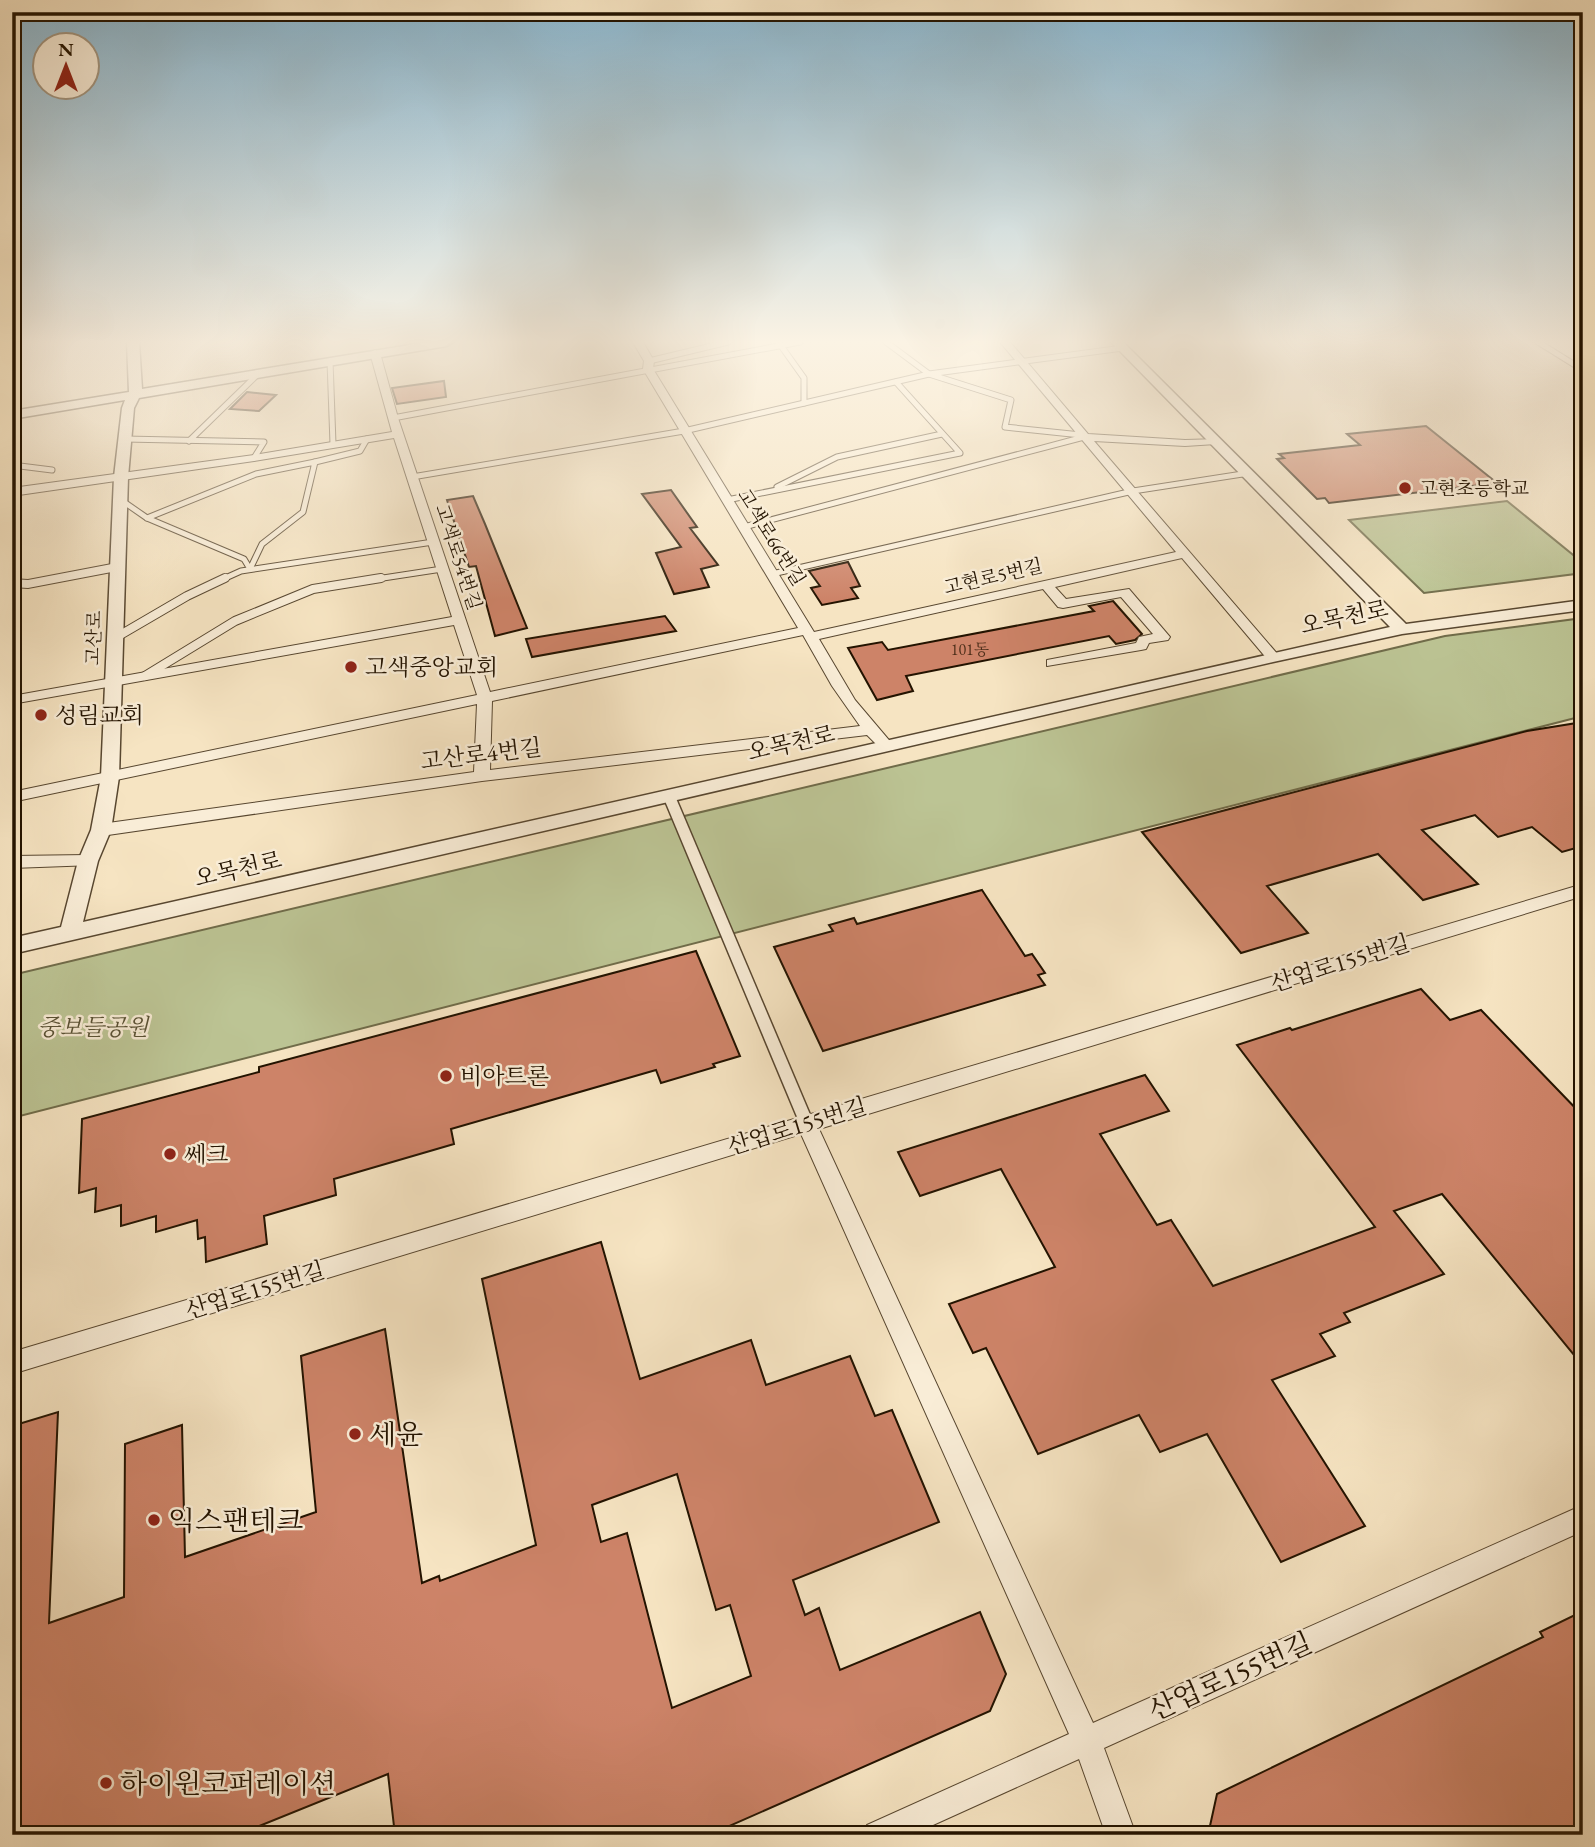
<svg xmlns="http://www.w3.org/2000/svg" width="1595" height="1847" font-family="'EB Garamond','Noto Serif KR',serif">
<rect width="100%" height="100%" fill="#f6e4c2"/>
<filter id="stains"><feTurbulence type="fractalNoise" baseFrequency=".00286" numOctaves="4"/><feColorMatrix values="0 0 0 0 .2 0 0 0 0 .09 0 0 0 0 .02 0 0 0 .5 -.17"/></filter>
<radialGradient id="worn" r=".72"><stop offset=".6" stop-color="#630" stop-opacity="0"/><stop offset="1" stop-color="#630" stop-opacity=".3"/></radialGradient>
<g fill="#bcc494" stroke="#706c4a" stroke-width="2">
<polygon points="1507,501 1583,563 1583,573 1424,593 1349,520"/>
<polygon points="1583,618 1583,716 12,1118 12,975 1445,636"/>
</g>
<g fill="#cd8368" stroke="#231300" stroke-width="2" fill-rule="evenodd">
<polygon points="444,381 446,397 397,404 392,388"/>
<polygon points="247,392 276,395 259,411 230,409"/>
<polygon points="1426,426 1497,483 1329,503 1325,498 1317,499 1277,459 1284,458 1279,454 1360,445 1347,434"/>
<polygon points="671,490 697,527 690,528 718,565 701,569 709,587 674,594 656,553 681,547 642,494"/>
<polygon points="473,496 485,524 527,628 495,636 476,566 469,567 447,500"/>
<polygon points="848,562 860,586 851,588 858,598 822,605 811,588 820,586 809,571"/>
<polygon points="1113,601 1142,634 1135,640 1116,644 1109,636 906,676 913,691 877,700 848,648 882,642 888,650 1094,611 1089,606"/>
<polygon points="665,616 676,631 532,657 526,639"/>
<polygon points="1583,722 1583,846 1562,852 1532,827 1498,837 1475,815 1422,830 1478,884 1423,900 1378,854 1267,886 1308,933 1241,953 1142,832 1527,731"/>
<polygon points="982,890 1025,956 1032,954 1045,973 1038,975 1045,985 823,1051 774,947 833,931 829,925 854,918 857,924"/>
<polygon points="696,951 740,1056 713,1064 715,1067 661,1083 656,1070 451,1129 454,1144 334,1179 336,1195 264,1216 267,1244 206,1262 205,1237 198,1239 197,1220 156,1232 156,1216 121,1226 121,1205 95,1212 96,1188 79,1193 82,1119 259,1072 259,1067"/>
<polygon points="1421,989 1450,1020 1481,1010 1583,1116 1583,1366 1442,1194 1394,1211 1444,1274 1344,1313 1350,1322 1320,1334 1335,1356 1272,1380 1365,1526 1281,1562 1207,1434 1160,1452 1139,1415 1038,1454 986,1348 973,1353 949,1304 1055,1267 1001,1169 920,1196 898,1152 1145,1075 1169,1111 1100,1134 1157,1225 1171,1220 1213,1286 1375,1227 1237,1045 1290,1028 1292,1030"/>
<path d="M601,1242L640,1379L751,1340L766,1385L850,1356L875,1416L892,1410L939,1522L793,1580L805,1615L819,1608L840,1670L980,1612L1006,1674L990,1711L709,1835H395L388,1774L237,1835H12V1426L58,1412L49,1623L124,1597L125,1444L182,1425L185,1557L316,1512L301,1356L385,1329L422,1583L439,1576L440,1581L536,1545L482,1279ZM677,1474L716,1610L730,1605L751,1676L672,1708L627,1533L601,1542L592,1505Z"/>
<polygon points="1583,1611 1583,1835 1208,1835 1217,1794 1543,1637 1540,1632"/>
</g>
<g fill="none" stroke-linecap="round" stroke-linejoin="round">
<defs>
<g id="service-far1">
<polyline points="886,342 929,374 1011,400 1005,427 1081,435"/>
<polyline points="1538,342 1583,370"/>
<polyline points="779,343 804,378 804,403"/>
<polyline points="330,361 333,444"/>
<polyline points="649,361 728,342"/>
<polyline points="393,418 800,342"/>
<polyline points="125,439 264,442 254,458"/>
<polyline points="189,441 259,373"/>
<polyline points="315,462 360,451 367,439"/>
<polyline points="12,465 52,470"/>
<polyline points="412,477 684,431 929,374 1123,348"/>
<polyline points="777,487 837,457 942,434"/>
<polyline points="121,500 147,518 244,559 250,569"/>
<polyline points="727,500 960,453 896,382"/>
<polyline points="147,518 256,474 315,462 303,512 262,544 250,569"/>
<polyline points="744,527 1084,437"/>
<polyline points="772,574 1133,491 1249,473"/>
<polyline points="221,580 241,571 433,542"/>
<polyline points="370,580 442,569"/>
</g>
<g id="service">
<polyline points="115,638 187,596 225,578"/>
<polyline points="145,676 235,621 313,589 381,578"/>
</g>
<polygon id="pedestrian" points="669,792 675,796 814,1124 812,1128 807,1130 802,1128 800,1124 663,796"/>
<g id="minor">
<path d="M633,342H643L654,361L653,369L814,632L1176,552L1000,342H1010L1088,434L1185,440L1220,439V443L1216,444L1185,446L1094,441L1280,657L1273,661L1268,660L1182,558L1055,587L1066,599L1129,589L1170,637L1168,640L1149,643L1146,649L1141,650L1047,666V660L1136,643L1139,637L1153,634L1121,597L1063,608L1058,607L1043,589L819,639L855,700L894,746L886,751L881,749L867,735L482,781L101,836L93,830L101,824L474,772L477,704L12,802V792L477,695L454,625L12,704V696L452,617L394,438L254,461L12,496V488L254,455L392,432L370,353L375,350L380,353L398,418L490,692L798,628L643,369L644,361ZM803,635L832,686L860,726L490,770L492,701Z"/>
<polygon points="117,563 122,564 122,570 28,588 12,587 12,579 28,580"/>
<polygon points="88,855 96,861 94,865 12,868 12,856"/>
<polygon points="1583,884 1583,896 819,1129 1093,1723 1583,1505 1583,1531 1104,1748 1136,1835 1106,1835 1079,1759 911,1835 862,1835 867,1825 1069,1734 801,1134 12,1374 12,1352"/>
</g>
<polygon id="tertiary" points="127,342 139,342 142,389 428,342 453,342 447,346 139,398 134,408 128,477 119,777 111,830 98,861 83,922 1390,627 1111,342 1123,342 1406,624 1583,600 1583,610 1402,634 1273,662 12,954 12,938 61,927 78,861 91,830 101,777 114,477 122,408 125,400 12,419 12,411 129,392"/>
</defs>
<use href="#service-far1" stroke="#584730" stroke-width="7"/>
<use href="#service" stroke="#584730" stroke-width="10"/>
<use href="#pedestrian" stroke="#584730" stroke-width="3"/>
<use href="#minor" stroke="#584730" stroke-width="2"/>
<use href="#tertiary" stroke="#584730" stroke-width="3"/>
<use href="#service-far1" stroke="#f9edd7" stroke-width="5"/>
<use href="#service" stroke="#f9edd7" stroke-width="8"/>
<use href="#pedestrian" fill="#f9edd7" fill-rule="evenodd"/>
<use href="#minor" fill="#f9edd7" fill-rule="evenodd"/>
<use href="#tertiary" fill="#f9edd7" fill-rule="evenodd"/>
</g>
<linearGradient id="sky" x2="0" y2="1"><stop stop-color="#8ab8d2"/><stop offset="0.57" stop-color="#fbf3e4"/><stop offset="1" stop-color="#fbf3e4" stop-opacity="0"/></linearGradient>
<rect width="1595" height="600" fill="url(#sky)"/>
<g fill="#8f2418" stroke="#f9edd7" stroke-width="2.5">
<circle cx="1405" cy="488" r="7"/>
<circle cx="351" cy="667" r="7"/>
<circle cx="41" cy="715" r="7"/>
<circle cx="446" cy="1076" r="7"/>
<circle cx="170" cy="1154" r="7"/>
<circle cx="355" cy="1434" r="7"/>
<circle cx="154" cy="1520" r="7"/>
<circle cx="106" cy="1783" r="7"/>
</g>
<g text-anchor="middle" stroke-width="5" stroke-linejoin="round" paint-order="stroke">
<g font-size="16" fill="#4e2f1a">
<text x="970" y="655">101동</text>
</g>
<g font-size="19" fill="#231300" stroke="#f9edd7" text-anchor="start">
<text x="1419" y="495">고현초등학교</text>
</g>
<g font-size="19" fill="#231300" stroke="#f9edd7">
<text transform="translate(772 537) rotate(58)" y="7">고색로66번길</text>
<text transform="translate(459 557) rotate(72)" y="7">고색로54번길</text>
<text transform="translate(993 576) rotate(-13)" y="7">고현로5번길</text>
<text transform="translate(93 638) rotate(-88)" y="7">고산로</text>
</g>
<g font-size="23" fill="#231300" stroke="#f9edd7">
<text transform="translate(1344 617) rotate(-12)" y="8">오목천로</text>
<text transform="translate(791 743) rotate(-13)" y="8">오목천로</text>
<text transform="translate(481 754) rotate(-7)" y="8">고산로4번길</text>
<text transform="translate(238 869) rotate(-13)" y="8">오목천로</text>
<text transform="translate(1340 963) rotate(-17)" y="8">산업로155번길</text>
<text transform="translate(797 1126) rotate(-17)" y="8">산업로155번길</text>
<text transform="translate(255 1290) rotate(-17)" y="8">산업로155번길</text>
</g>
<g font-size="23" fill="#231300" stroke="#f9edd7" text-anchor="start">
<text x="365" y="675">고색중앙교회</text>
<text x="55" y="723">성림교회</text>
<text x="460" y="1084">비아트론</text>
<text x="184" y="1162">쎄크</text>
</g>
<g font-size="23" font-style="italic" fill="#595134" stroke="#f9edd7">
<text x="93" y="1035">중보들공원</text>
</g>
<g font-size="28" fill="#231300" stroke="#f9edd7" text-anchor="start">
<text x="369" y="1444">세윤</text>
<text x="168" y="1530">익스팬테크</text>
<text x="120" y="1793">하이윈코퍼레이션</text>
</g>
<g font-size="28" fill="#231300" stroke="#f9edd7">
<text transform="translate(1230 1676) rotate(-24)" y="10">산업로155번길</text>
</g>
</g>
<rect width="1595" height="1847" fill="none" stroke="#f6e4c2" stroke-width="42"/>
<rect x="14" y="14" width="1567" height="1819" fill="none" stroke="#231300" stroke-width="3.5"/>
<rect x="21" y="21" width="1553" height="1805" fill="none" stroke="#231300" stroke-width="2"/>
<g transform="translate(66 66)"><circle r="33" fill="#f9edd7" stroke="#a39681" stroke-width="2"/>
<path d="M0-5L12 26L0 18L-12 26Z" fill="#8f2418"/>
<text y="-10" font-size="19" font-weight="bold" text-anchor="middle" fill="#231300">N</text>
</g>
<rect width="100%" height="100%" filter="url(#stains)"/>
<rect width="100%" height="100%" fill="url(#worn)"/>
</svg>
